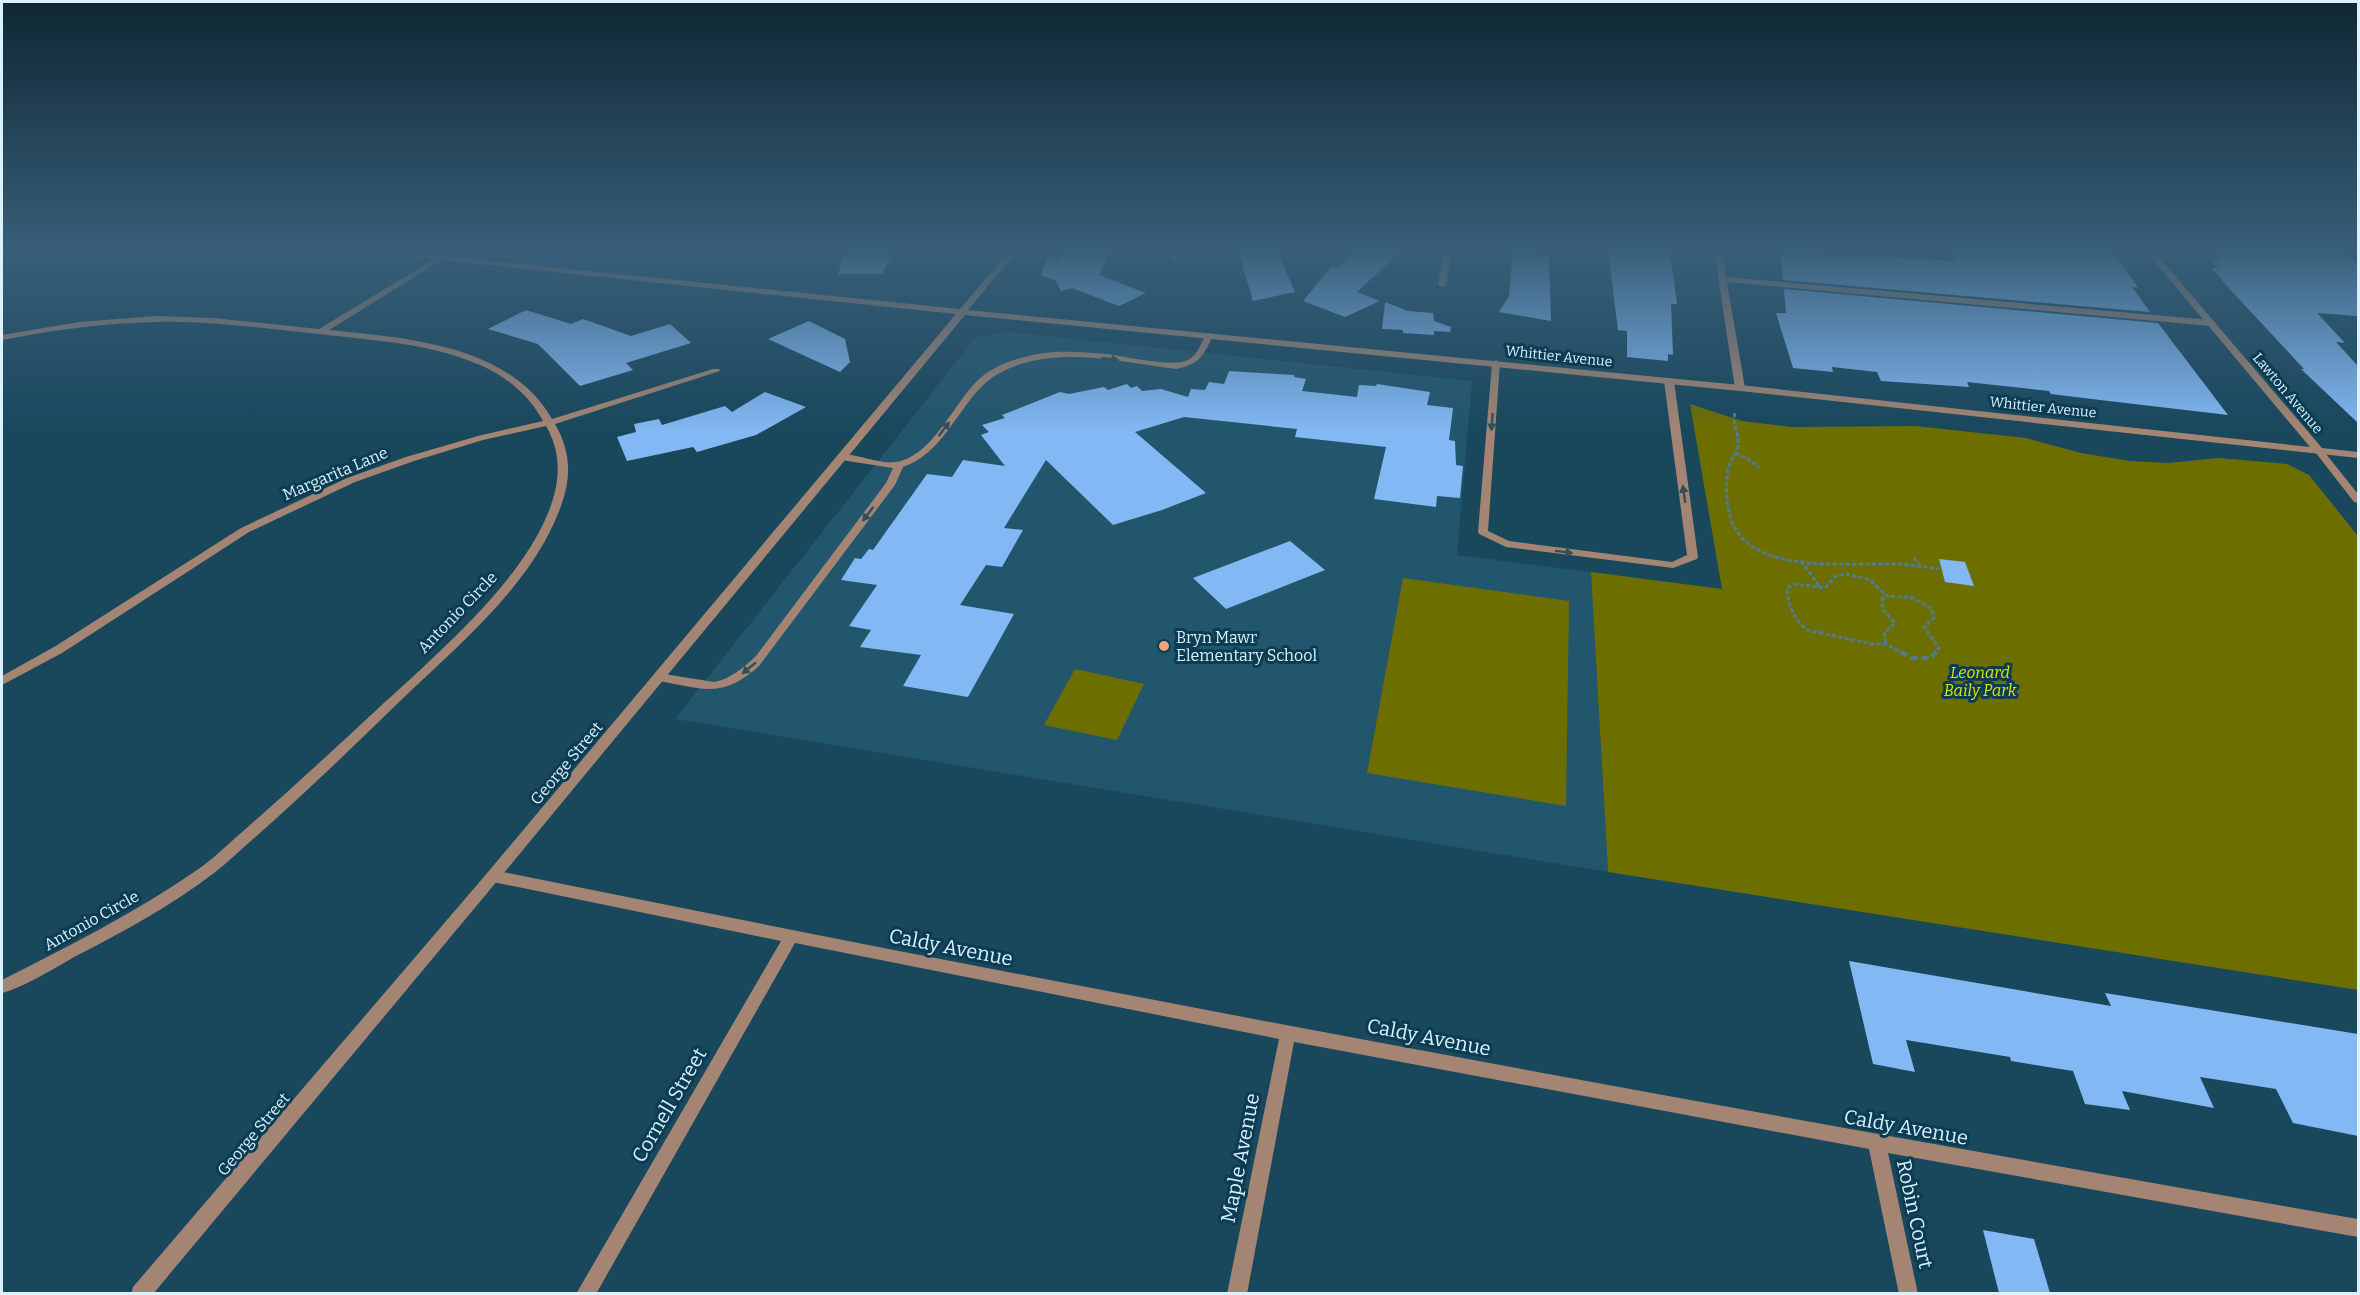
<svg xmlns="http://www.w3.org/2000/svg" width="2360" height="1295" font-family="Bitter,serif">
<rect width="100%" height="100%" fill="#19475c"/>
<polygon fill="#22566c" points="1006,332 1472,381 1457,555 1591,572 1608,872 675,719 975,338"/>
<g fill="#6c6f00">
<polygon points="1690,404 1742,421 1792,427 1916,426 2026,438 2081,453 2130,461 2168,463 2219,458 2287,464 2309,475 2358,536 2358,990 1608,872 1591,572 1722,589"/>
<polygon points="1403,578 1569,601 1566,806 1367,773"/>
<polygon points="1075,669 1144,684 1117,740 1044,725"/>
</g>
<g fill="#82b8f3">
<polygon points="846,250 894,250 882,274 838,274"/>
<polygon points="1065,250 1111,250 1099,275 1146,293 1119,306 1072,288 1061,291 1056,281 1041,275 1048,256 1059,260"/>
<polygon points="1238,250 1277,250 1295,292 1253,301"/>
<polygon points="1357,250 1402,250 1357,292 1380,301 1345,317 1303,301 1331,267 1337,268"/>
<polygon points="1608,250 1668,250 1671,258 1677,304 1671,304 1673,355 1668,354 1668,361 1627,357 1627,331 1618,330"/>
<polygon points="1947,250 2112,250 2138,288 2132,287 2150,312 1783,280 1780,251 1956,261"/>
<polygon points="2213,250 2341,250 2358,264 2358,316 2317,313 2345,343 2336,342 2358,366 2358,423 2301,369 2304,369 2226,285 2212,268 2219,268 2210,259 2222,260"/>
<polygon points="1513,251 1549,255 1551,321 1499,312 1509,296"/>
<polygon points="1784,289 2158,323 2228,415 2100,400 2051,394 2049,391 1967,382 1969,387 1881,381 1877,372 1832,367 1833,372 1793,368 1776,313 1786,313"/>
<polygon points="1385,302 1408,311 1433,313 1434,321 1451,327 1450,332 1434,331 1434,335 1419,334 1403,333 1403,330 1382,329"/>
<polygon points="526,310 571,324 583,319 631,336 670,324 691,343 626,363 633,370 580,386 538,344 488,329"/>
<polygon points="809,321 845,339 850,362 840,372 768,339"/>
<polygon points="1229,371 1294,375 1294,377 1306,379 1302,391 1357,397 1359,385 1376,386 1377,384 1430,392 1427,405 1453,408 1449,440 1455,441 1456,465 1463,466 1460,498 1437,496 1436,507 1374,499 1386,447 1295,437 1297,429 1184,417 1135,432 1206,493 1162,510 1113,525 1046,460 1004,528 1023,530 1002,567 986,565 960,605 1014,614 968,697 903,686 921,655 860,647 871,630 849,626 877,585 841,580 855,558 861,559 869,549 873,550 927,474 952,477 963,460 1005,466 981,435 989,432 982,425 1005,418 1002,415 1060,392 1069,394 1104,387 1108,390 1127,384 1131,388 1137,386 1142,391 1161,389 1188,397 1191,389 1205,390 1209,382 1224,384"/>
<polygon points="765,392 806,407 756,435 697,452 693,447 627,461 617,437 636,432 634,424 659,419 662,425 725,406 732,412"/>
<polygon points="1290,541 1325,570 1226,609 1193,578"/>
<polygon points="1939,559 1965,562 1974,586 1945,582"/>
<polygon points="1849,961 2111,1006 2105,993 2358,1034 2358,1136 2293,1123 2276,1089 2200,1077 2214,1108 2122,1091 2130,1110 2085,1104 2073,1071 2011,1061 2010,1057 1906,1040 1915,1072 1873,1064"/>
<polygon points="1983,1230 2034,1239 2050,1293 1999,1293"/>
</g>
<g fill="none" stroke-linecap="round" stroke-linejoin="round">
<g stroke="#537a8d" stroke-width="3" stroke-dasharray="4.5 2" stroke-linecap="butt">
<path d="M1735,413C1732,424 1739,433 1738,445C1737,452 1732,458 1729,466C1725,480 1726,497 1729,511C1741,578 1848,562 1898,564C1912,565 1925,567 1939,569"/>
<polyline points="1735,453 1752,461 1759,468"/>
<polyline points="1914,558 1920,566"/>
<polyline points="1801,561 1819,586"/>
<polyline points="1886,643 1884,633 1895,623 1883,610 1882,599 1887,596"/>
<path d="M1904,654L1886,644H1872L1807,630C1794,619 1787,604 1787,588L1794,584L1825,588L1836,576L1847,574L1870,580L1887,596L1913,598L1931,608L1934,618L1924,627L1939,648L1934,654"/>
</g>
<polyline stroke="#537a8d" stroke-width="4.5" stroke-dasharray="7 4" stroke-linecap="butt" points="1901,652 1912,658 1931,658 1936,652"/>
<g fill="#a48573" fill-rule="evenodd">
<path d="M1209,333L1213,336C1203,356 1200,364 1176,369C1120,362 1053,344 1000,373C986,380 976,392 967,404C948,429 934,456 903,467L895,485L759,666C721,700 703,688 658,681L652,677L658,673L714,682C731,679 744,667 756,656L886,483L893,468L841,460L838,459V455C858,452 880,467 901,461C935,451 954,403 979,379C995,365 1017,358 1038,354C1060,350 1084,352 1106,354C1125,356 1173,368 1188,360C1198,355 1201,343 1206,334Z"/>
<polygon points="1496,360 1500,363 1488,531 1509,541 1672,562 1687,555 1664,381 1669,378 1674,381 1698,557 1697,559 1673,568 1506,547 1479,534 1478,532 1492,363"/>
</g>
<g fill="#a48573" fill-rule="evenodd">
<path d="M449,250H458L329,330C406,338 509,344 552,419L713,369H719L720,371L555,424C575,459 570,488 554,523C522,594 452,651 397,704C350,750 302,796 252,840C239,851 227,863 214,873C172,905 125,931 78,955C56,967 25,987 2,993V980C69,946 137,912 200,868C214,858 227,845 241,833C280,799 318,764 356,729C414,674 500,604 538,534C557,499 567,462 546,426L483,440L414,461L355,482L249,532L62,653L2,685V676L54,647L241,528L347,478L406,457L478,436L543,421C529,395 507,377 480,365C427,342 367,340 310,333C259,328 207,320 156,322C104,323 53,330 2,340V335L79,322L156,316L214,318L319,329Z"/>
<polygon points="1174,250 1182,250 1176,261 1173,261 1169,259"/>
<polygon points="1444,250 1452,250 1446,285 1442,287 1438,285"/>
<polygon points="1714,250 1722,250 1726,277 2211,320 2215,323 2211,326 1727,282 1745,388 1740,391 1735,388"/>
<polygon points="2319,448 2322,449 2358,494 2358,503 2354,502 2316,453 2314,451"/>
<path d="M493,870C1113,996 1734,1110 2358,1219V1237L1888,1153L1918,1294H1899L1869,1149L1294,1042L1247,1294H1227L1279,1039L795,943L596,1294H576L781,941L493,882L488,880L486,876L488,872Z"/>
</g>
<polygon fill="#a48573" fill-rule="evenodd" points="359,250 384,250 960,309 1010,250 1018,250 968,310 1740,385 2310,447 2145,250 2153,250 2322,448 2358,452 2358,458 1740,391 965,315 498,880 153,1294 131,1294 133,1287 488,872 956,314 363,252"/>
</g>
<defs><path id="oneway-solid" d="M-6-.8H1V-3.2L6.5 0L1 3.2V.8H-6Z" transform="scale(1.5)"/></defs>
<g fill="#314e5a">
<use href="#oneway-solid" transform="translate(1110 359) rotate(6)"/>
<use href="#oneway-solid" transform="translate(1492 422) rotate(94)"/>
<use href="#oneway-solid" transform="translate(944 429) rotate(-53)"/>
<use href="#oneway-solid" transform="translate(1684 494) rotate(-98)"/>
<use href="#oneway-solid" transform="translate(868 514) rotate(127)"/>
<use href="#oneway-solid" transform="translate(1564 552) rotate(7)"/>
<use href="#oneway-solid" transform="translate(749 668) rotate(141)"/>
</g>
<linearGradient id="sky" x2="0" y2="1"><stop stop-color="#0e2733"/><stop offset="0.58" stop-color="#385e78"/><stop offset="1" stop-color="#385e78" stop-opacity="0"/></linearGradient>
<rect width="2360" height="431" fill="url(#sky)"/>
<circle fill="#efa376" stroke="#0b3c51" stroke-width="2" cx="1164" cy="646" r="6"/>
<g text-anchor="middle" stroke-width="6" stroke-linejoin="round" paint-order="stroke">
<g font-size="14" fill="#daf2ff" stroke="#0b3c51">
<text transform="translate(1559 356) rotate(6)" y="5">Whittier Avenue</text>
<text transform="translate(2288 393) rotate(50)" y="5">Lawton Avenue</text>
<text transform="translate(2043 407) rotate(6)" y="5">Whittier Avenue</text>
</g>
<g font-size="16" fill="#daf2ff" stroke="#0b3c51">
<text transform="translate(335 473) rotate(-23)" y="6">Margarita Lane</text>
<text transform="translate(457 612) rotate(-46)" y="6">Antonio Circle</text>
<text transform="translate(566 763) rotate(-50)" y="6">George Street</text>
<text transform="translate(91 920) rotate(-29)" y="6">Antonio Circle</text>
<text transform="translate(253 1134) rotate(-50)" y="6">George Street</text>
</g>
<g font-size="16" fill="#daf2ff" stroke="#0b3c51" text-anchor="start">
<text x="1176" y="643">Bryn Mawr<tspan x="1176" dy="18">Elementary School</tspan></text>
</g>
<g font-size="16" font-style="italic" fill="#dee300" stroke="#0b3c51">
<text x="1980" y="678">Leonard<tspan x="1980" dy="18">Baily Park</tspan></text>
</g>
<g font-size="20" fill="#daf2ff" stroke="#0b3c51">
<text transform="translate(951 947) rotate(11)" y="7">Caldy Avenue</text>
<text transform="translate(1429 1037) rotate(11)" y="7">Caldy Avenue</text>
<text transform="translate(669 1105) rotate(-60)" y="7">Cornell Street</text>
<text transform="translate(1906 1127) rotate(10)" y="7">Caldy Avenue</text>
<text transform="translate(1240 1158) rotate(-79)" y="7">Maple Avenue</text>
<text transform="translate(1915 1214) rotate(78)" y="7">Robin Court</text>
</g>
</g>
<rect width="2360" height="1295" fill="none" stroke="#daf2ff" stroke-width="6"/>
</svg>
